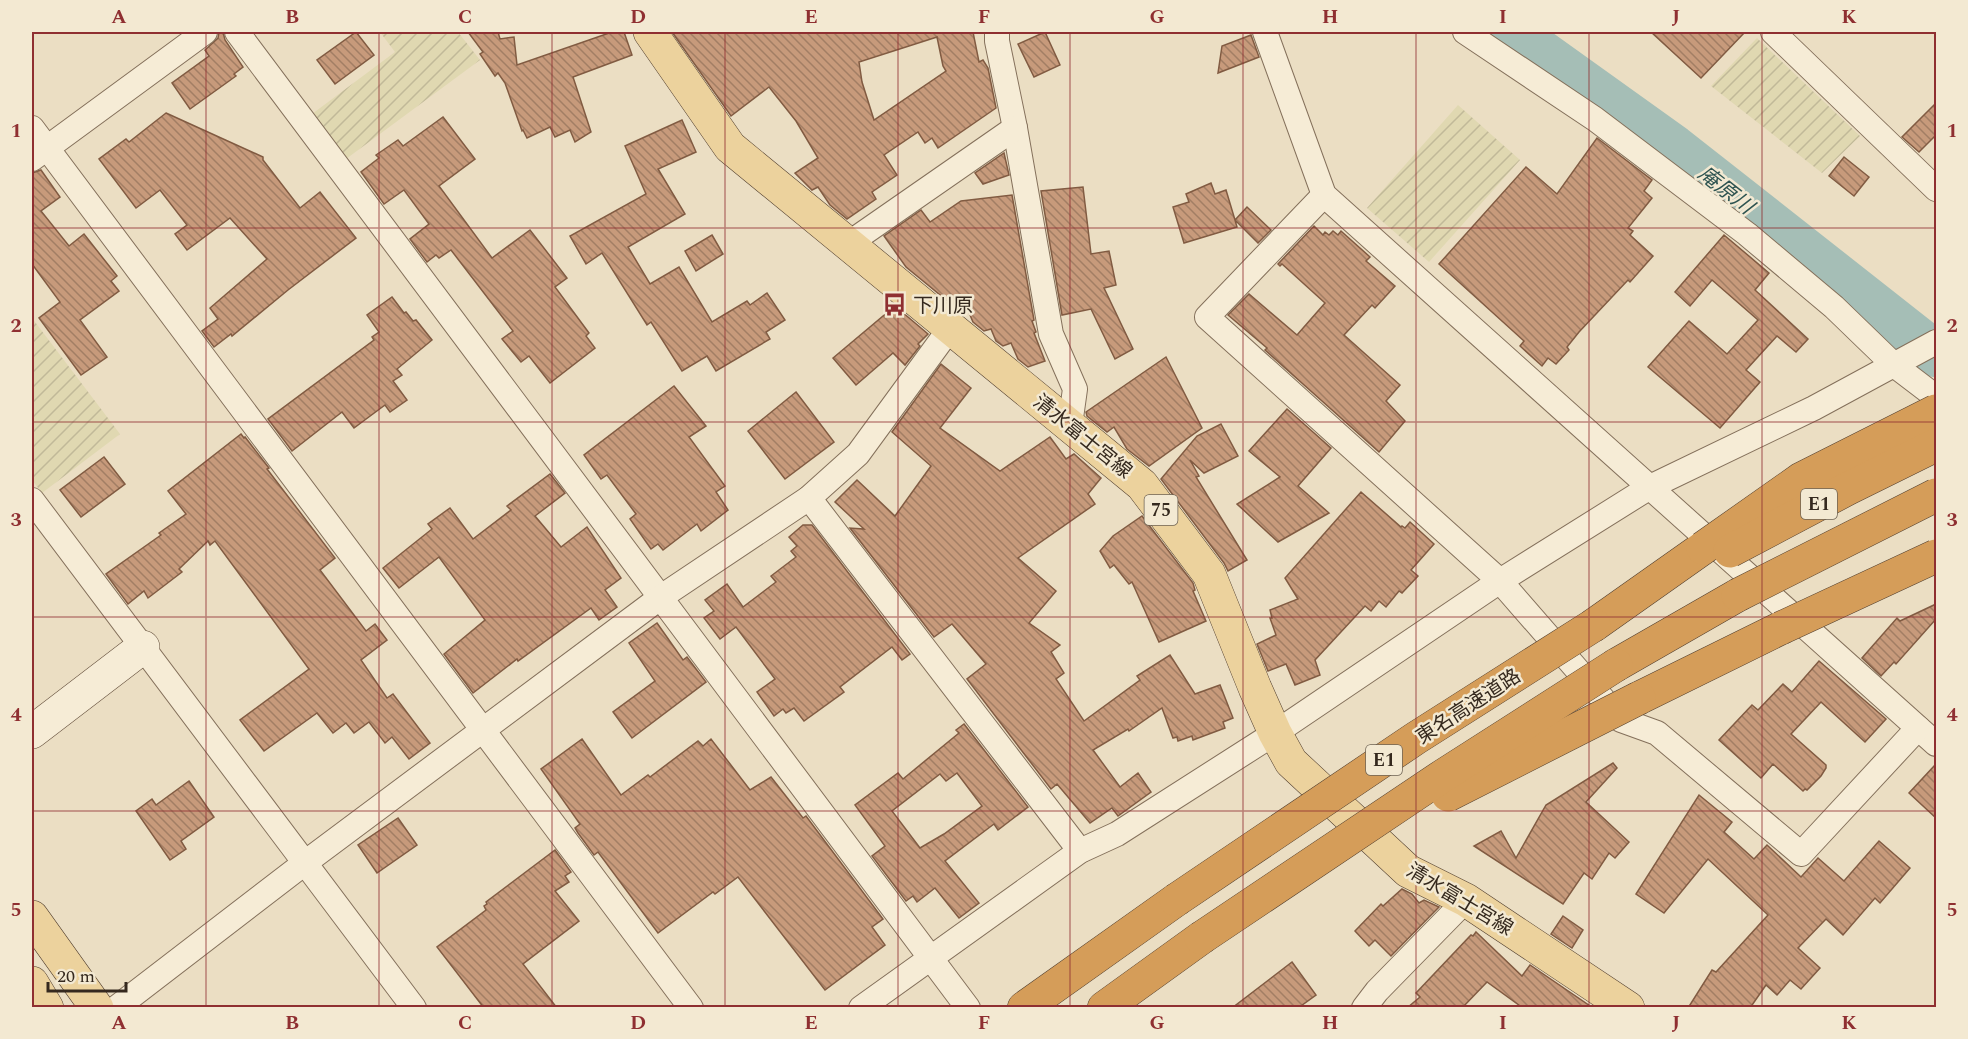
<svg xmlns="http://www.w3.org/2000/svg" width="1968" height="1039" font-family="Spectral,'Noto Sans JP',serif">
<defs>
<pattern id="farmland-furrows" width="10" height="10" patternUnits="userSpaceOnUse" patternTransform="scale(1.5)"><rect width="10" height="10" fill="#e0d8b1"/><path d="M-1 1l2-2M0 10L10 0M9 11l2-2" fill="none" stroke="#c1b998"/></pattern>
<pattern id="building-back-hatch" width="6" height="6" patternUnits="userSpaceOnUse" patternTransform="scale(1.5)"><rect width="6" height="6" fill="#c79a7b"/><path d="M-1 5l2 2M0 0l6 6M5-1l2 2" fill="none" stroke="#a27e64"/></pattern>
</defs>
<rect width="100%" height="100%" fill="#ebdec3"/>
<g fill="url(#farmland-furrows)">
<polygon points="380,32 458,32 480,60 346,159 312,114 395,52"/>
<polygon points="1757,38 1860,136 1822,173 1711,86"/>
<polygon points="1458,105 1520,160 1429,262 1367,208"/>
<polygon points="32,318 120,434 42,493 32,480"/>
</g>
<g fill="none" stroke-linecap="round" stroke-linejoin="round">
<polyline stroke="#a5beb6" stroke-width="46" points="1512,32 1674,148 1936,354"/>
</g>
<g fill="url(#building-back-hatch)" stroke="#815b42" stroke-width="1.5" fill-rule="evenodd">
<polygon points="219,32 223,32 225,40 243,67 234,74 236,76 190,109 172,83 209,56 205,50 218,38"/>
<polygon points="356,32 374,55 335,84 317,60"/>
<polygon points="468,32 498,32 500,39 514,37 517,65 612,32 624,32 632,55 573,77 591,132 575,142 570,130 555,137 550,127 527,138 523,130 522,131 505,83 498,73 495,76 480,54 483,52"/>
<path d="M672,32H973L979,62L983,60L988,68L996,108L938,148L932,138L925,143L918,132L884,155L897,175L872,192L876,199L847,219L830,205L818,187L812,190L795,173L818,158L796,121L769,87L731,116ZM937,37L943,66L946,71L874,120L862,82L859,62Z"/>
<polygon points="1045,32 1060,65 1034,77 1018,44"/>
<polygon points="1651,32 1745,32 1701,78"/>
<polygon points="1251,35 1259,57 1218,73 1222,46"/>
<polygon points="1936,103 1936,135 1919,152 1902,137"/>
<polygon points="166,113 263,157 263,160 300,208 320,192 356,238 288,290 232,336 231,334 214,347 202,331 218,319 210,308 267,259 230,218 187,250 175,234 187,225 160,190 136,208 99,159 126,139 129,142"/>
<polygon points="443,117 475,159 439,186 492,258 530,230 567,278 555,287 589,333 586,336 595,348 550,383 529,356 521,362 502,339 513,331 451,250 439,258 436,255 427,262 410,239 429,224 404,190 384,204 361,172 379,158 376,155 398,140 403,146"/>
<polygon points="682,120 696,152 658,169 685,214 628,247 650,284 679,267 712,322 747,301 750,305 767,293 785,320 766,332 770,339 716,371 707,356 682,371 651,322 647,325 602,253 586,264 570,236 646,194 625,146"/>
<polygon points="1597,138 1652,180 1644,191 1652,198 1628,228 1633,231 1630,235 1653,256 1630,282 1628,280 1579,332 1567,347 1569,350 1556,364 1548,358 1542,366 1520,346 1524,341 1439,264 1526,167 1557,194"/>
<polygon points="1004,153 1009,175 983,184 975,173"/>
<polygon points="1844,157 1869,177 1854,196 1829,176"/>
<polygon points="41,170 60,197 41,211 69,246 84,234 117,276 111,281 119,291 80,320 107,357 81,375 39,318 60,302 32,264 32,173"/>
<polygon points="1211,183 1215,194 1226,190 1235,220 1247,207 1271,230 1258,243 1235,220 1237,227 1184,243 1173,207 1189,202 1186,194"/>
<polygon points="1083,187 1091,254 1109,251 1116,285 1104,288 1133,349 1115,359 1091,309 1062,315 1041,191"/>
<polygon points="1012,195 1034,320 1032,321 1036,332 1034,333 1045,361 1028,367 1018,359 1011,343 1003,346 996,341 991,329 984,331 973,322 967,308 961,312 906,267 884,236 921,210 930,222 961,201"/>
<polygon points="1314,226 1323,235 1325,232 1329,235 1333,231 1338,235 1341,231 1370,257 1366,261 1395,286 1375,308 1372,305 1344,335 1400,385 1386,401 1405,421 1379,452 1265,350 1267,348 1228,315 1249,294 1297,335 1325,303 1282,264 1280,266 1278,264"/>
<polygon points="712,235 723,254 696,271 685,251"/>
<polygon points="1724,235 1769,273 1755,290 1808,339 1796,352 1777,336 1746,370 1760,382 1720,428 1648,367 1689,321 1727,354 1758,320 1712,280 1690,306 1675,292"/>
<polygon points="392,297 404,313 406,312 413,321 416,320 432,340 397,369 402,375 393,381 407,400 390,412 385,405 354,428 342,412 292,451 268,419 374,340 372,337 379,332 367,315"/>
<polygon points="895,306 928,334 918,344 920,346 905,365 893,353 856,385 833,358"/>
<polygon points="1166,357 1202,428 1149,466 1127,449 1114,427 1107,432 1087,416 1086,412"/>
<polygon points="941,364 971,388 940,428 1000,471 1050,437 1066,459 1074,454 1101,478 1088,494 1095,504 1018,558 1056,591 1029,623 1060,645 1051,652 1064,673 1056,679 1084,721 1140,680 1137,676 1170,655 1195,694 1220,685 1233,718 1223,722 1225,728 1193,740 1192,736 1178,741 1177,737 1173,738 1162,708 1129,731 1128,729 1093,750 1120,787 1138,773 1151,792 1118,816 1112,808 1090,823 1057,784 1051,789 967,679 986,664 952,624 934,637 850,528 864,529 835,502 857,480 895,516 931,466 892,432"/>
<polygon points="674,386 706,426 689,437 725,486 716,492 728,510 701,531 697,524 663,550 658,544 651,549 630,519 636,514 607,475 601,479 584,455"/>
<polygon points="796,392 834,442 785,479 748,431"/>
<polygon points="1287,409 1331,448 1298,486 1329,513 1278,542 1237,504 1280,477 1249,451"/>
<polygon points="1221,424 1238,456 1204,473 1190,460 1199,476 1196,477 1247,560 1228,571 1224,563 1161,479 1197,436"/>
<polygon points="241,434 244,438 245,437 269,468 267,469 335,558 320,570 366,631 375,624 387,640 361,660 387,698 393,694 430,743 409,759 392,737 385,743 369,722 354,733 346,723 333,733 317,713 264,751 240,720 309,669 215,541 210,545 208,541 179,569 182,572 148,598 144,591 128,604 106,574 161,535 159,533 186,514 168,491"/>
<polygon points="104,457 125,484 81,517 60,490"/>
<polygon points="550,474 565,493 535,516 561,547 587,527 621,578 605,590 617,607 599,620 591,608 518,661 517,659 473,693 444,654 485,620 439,557 399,588 383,568 432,529 428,524 450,508 473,539 511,510 507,506"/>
<polygon points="1361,492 1401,527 1402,526 1405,528 1410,522 1434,544 1411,570 1418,576 1402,593 1399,591 1386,607 1379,601 1371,611 1365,606 1315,660 1320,675 1295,685 1286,664 1268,671 1257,644 1276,635 1270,618 1272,618 1270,610 1298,599 1285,578"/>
<polygon points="1142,516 1193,583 1195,590 1193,591 1206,621 1159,642 1132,582 1129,584 1114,565 1110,568 1100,551 1113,536"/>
<polygon points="803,525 812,525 910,654 902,660 892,647 840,687 844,692 804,721 794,708 786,713 783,709 774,716 757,692 775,679 736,627 720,639 704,618 714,611 705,600 727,584 743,607 776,582 771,576 796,557 791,551 797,546 789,537"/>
<polygon points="1936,604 1936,619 1896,664 1894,662 1881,676 1862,658 1897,618 1900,621"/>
<polygon points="657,623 683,660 687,657 706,682 632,738 613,712 655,681 629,643"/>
<polygon points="1819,661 1886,719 1865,742 1821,702 1791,734 1826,765 1826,768 1821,776 1807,790 1805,789 1803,791 1773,764 1761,778 1719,740 1752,705 1758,710 1783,684 1792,692"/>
<path d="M964,724L1028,807L998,830L994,824L945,861L979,903L959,918L935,888L917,902L913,896L906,901L872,856L885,846L855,805L898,773L903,779L959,733L956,730ZM957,773L982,806L944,834L920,848L892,811L940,774L946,781Z"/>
<polygon points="582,739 621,795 648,775 650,777 698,741 703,746 711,739 750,790 771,777 803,818 806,816 883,919 872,927 885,945 825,990 738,877 715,894 713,892 658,933 598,852 594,855 578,833 575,828 580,824 541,769"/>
<polygon points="1613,763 1617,768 1586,802 1629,842 1615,858 1609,853 1592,879 1584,873 1563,904 1474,846 1501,831 1516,858 1546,805"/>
<polygon points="1936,764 1936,818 1909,793"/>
<polygon points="189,781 214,817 181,841 186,849 170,860 136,811 152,799 156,805"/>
<polygon points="1699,795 1732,822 1724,832 1754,859 1767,845 1801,877 1818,858 1844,881 1879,841 1910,868 1880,903 1875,898 1843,935 1826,919 1798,948 1820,968 1801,989 1790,980 1777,995 1766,985 1750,1008 1688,1008 1712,970 1716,972 1768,915 1708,859 1664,913 1636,894"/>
<polygon points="398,818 417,845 377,873 358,845"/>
<polygon points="555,850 571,872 565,876 569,882 555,891 579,921 523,964 557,1008 484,1008 437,947 486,910 484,906 487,904 486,902"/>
<polygon points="1402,889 1412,894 1419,903 1424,900 1439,907 1391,956 1375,940 1369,946 1355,931 1381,904 1383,906"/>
<polygon points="1563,916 1583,930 1572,948 1551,934"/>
<polygon points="1476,932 1522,976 1530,965 1593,1008 1523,1008 1487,982 1462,1008 1407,1008 1420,997 1416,993 1471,935 1473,936"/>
<polygon points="1292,962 1316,995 1298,1008 1232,1008"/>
</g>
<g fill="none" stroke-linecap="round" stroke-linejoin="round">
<defs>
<g id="street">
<polyline points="237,32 968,1008"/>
<polyline points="997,32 997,41 1015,128 1051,334 1075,389 1070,425"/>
<polyline points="1265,32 1324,195 1936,744"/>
<polyline points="1465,32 1595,119 1747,234 1834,307 1894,365 1936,397"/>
<polyline points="1773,32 1936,189"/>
<polyline points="32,128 691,1008"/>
<polyline points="32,159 205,32"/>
<polyline points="1324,195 1207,317 1500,581 1621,720 1657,733 1801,854 1918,728"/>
<polyline points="848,244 1015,128"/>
<polyline points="809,498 1080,851"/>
<polyline points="32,500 414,1008"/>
<polyline points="116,1008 306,862 661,597 809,498 858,454 951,327"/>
<polyline points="861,1008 1080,851 1117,834 1275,733 1500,581 1650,487 1814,408 1936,342"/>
<polyline points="1364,1008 1377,991 1466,900"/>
</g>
<polyline id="secondary" points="32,732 143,647"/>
<g id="primary">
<polyline points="650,32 730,147 1142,485 1209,574 1255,688 1275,733 1291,762 1408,871 1466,900 1628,1008"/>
<polyline points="32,917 97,1008"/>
<polyline points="32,983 47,1008"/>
</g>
<g id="highway">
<polyline points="1594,625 1703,548"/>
<polyline points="1616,665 1738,595"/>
<polyline points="1639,698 1781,628"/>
<polyline points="1024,1008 1176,900"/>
<polyline points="1104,1008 1201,938"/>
</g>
</defs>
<use href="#street" stroke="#84705b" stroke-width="26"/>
<use href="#secondary" stroke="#66513e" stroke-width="34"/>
<use href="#primary" stroke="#523f2f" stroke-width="34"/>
<use href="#highway" stroke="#523f2f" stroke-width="34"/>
<use href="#street" stroke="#f6ecd6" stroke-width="24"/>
<use href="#secondary" stroke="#f6ecd6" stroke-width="33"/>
<use href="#primary" stroke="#ecd29d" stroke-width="33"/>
<use href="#highway" stroke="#d59d59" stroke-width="33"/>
<defs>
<g id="highway-bridge">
<polyline points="1703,548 1801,479 1936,411"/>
<polyline points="1730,551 1849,488 1936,445"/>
<polyline points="1738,595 1936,495"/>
<polyline points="1781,628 1936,556"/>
<polyline points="1448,795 1639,698"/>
<polyline points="1176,900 1416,738 1594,625"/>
<polyline points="1201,938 1444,775 1616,665"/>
</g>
</defs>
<use href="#highway-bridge" stroke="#523f2f" stroke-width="34" stroke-linecap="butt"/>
<use href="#highway-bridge" stroke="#d59d59" stroke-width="33"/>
</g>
<path fill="none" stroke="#8f2f31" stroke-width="1.5" stroke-opacity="0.55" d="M206,32V1008M379,32V1008M552,32V1008M725,32V1008M898,32V1008M1070,32V1008M1243,32V1008M1416,32V1008M1589,32V1008M1762,32V1008M32,228H1936M32,422H1936M32,617H1936M32,811H1936"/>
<defs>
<symbol id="bus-bare" viewBox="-9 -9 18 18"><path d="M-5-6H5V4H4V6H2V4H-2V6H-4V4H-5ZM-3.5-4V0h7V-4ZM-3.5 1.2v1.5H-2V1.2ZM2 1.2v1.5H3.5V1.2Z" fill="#8f2f31" stroke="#f3e9d2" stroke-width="2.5" paint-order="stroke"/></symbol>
</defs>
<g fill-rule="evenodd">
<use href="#bus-bare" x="878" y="288" width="33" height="33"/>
</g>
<g text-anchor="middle" stroke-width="5" stroke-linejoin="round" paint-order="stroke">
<g fill="#f3e9d2" stroke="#6e6354" stroke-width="1.5">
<rect x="1801" y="489" width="36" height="30" rx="4.5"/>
<rect x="1144.5" y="495" width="33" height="30" rx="4.5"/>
<rect x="1366" y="745" width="36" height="30" rx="4.5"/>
</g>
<g font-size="18" font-weight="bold" fill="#35291e">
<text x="1819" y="510">E1</text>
<text x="1161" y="516">75</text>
<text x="1384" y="766">E1</text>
</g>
<g font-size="20" fill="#35291e" stroke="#f3e9d2" text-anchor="start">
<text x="913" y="312">下川原</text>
</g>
<g font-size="20" fill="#35291e" stroke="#f3e9d2">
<text transform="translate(1083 436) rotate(39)" y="7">清水富士宮線</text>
<text transform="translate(1468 706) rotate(-33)" y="7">東名高速道路</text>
<text transform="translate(1460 899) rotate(31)" y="7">清水富士宮線</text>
</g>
<g font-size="21" font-style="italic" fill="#2e5451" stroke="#f3e9d2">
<text transform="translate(1726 190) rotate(38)" y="7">庵原川</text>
</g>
</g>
<rect width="1968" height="1039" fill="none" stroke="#f3e9d2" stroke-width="66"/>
<path d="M48 982v9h78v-9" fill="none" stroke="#35291e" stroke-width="3"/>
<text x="57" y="982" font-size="18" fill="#35291e" stroke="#f3e9d2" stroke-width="4.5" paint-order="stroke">20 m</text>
<rect x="33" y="33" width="1902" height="973" fill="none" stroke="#8f2f31" stroke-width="2"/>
<g font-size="20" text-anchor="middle" font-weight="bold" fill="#8f2f31">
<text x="119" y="23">A</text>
<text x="292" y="23">B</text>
<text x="465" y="23">C</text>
<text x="638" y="23">D</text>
<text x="811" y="23">E</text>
<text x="984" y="23">F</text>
<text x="1157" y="23">G</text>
<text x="1330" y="23">H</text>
<text x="1503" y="23">I</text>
<text x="1676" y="23">J</text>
<text x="1849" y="23">K</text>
<text x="16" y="137">1</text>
<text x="1952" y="137">1</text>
<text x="16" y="332">2</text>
<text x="1952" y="332">2</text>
<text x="16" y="526">3</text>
<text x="1952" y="526">3</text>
<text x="16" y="721">4</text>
<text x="1952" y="721">4</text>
<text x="16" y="916">5</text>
<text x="1952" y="916">5</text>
<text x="119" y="1029">A</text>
<text x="292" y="1029">B</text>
<text x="465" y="1029">C</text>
<text x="638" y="1029">D</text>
<text x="811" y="1029">E</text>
<text x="984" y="1029">F</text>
<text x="1157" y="1029">G</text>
<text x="1330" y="1029">H</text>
<text x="1503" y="1029">I</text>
<text x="1676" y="1029">J</text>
<text x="1849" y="1029">K</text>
</g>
</svg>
